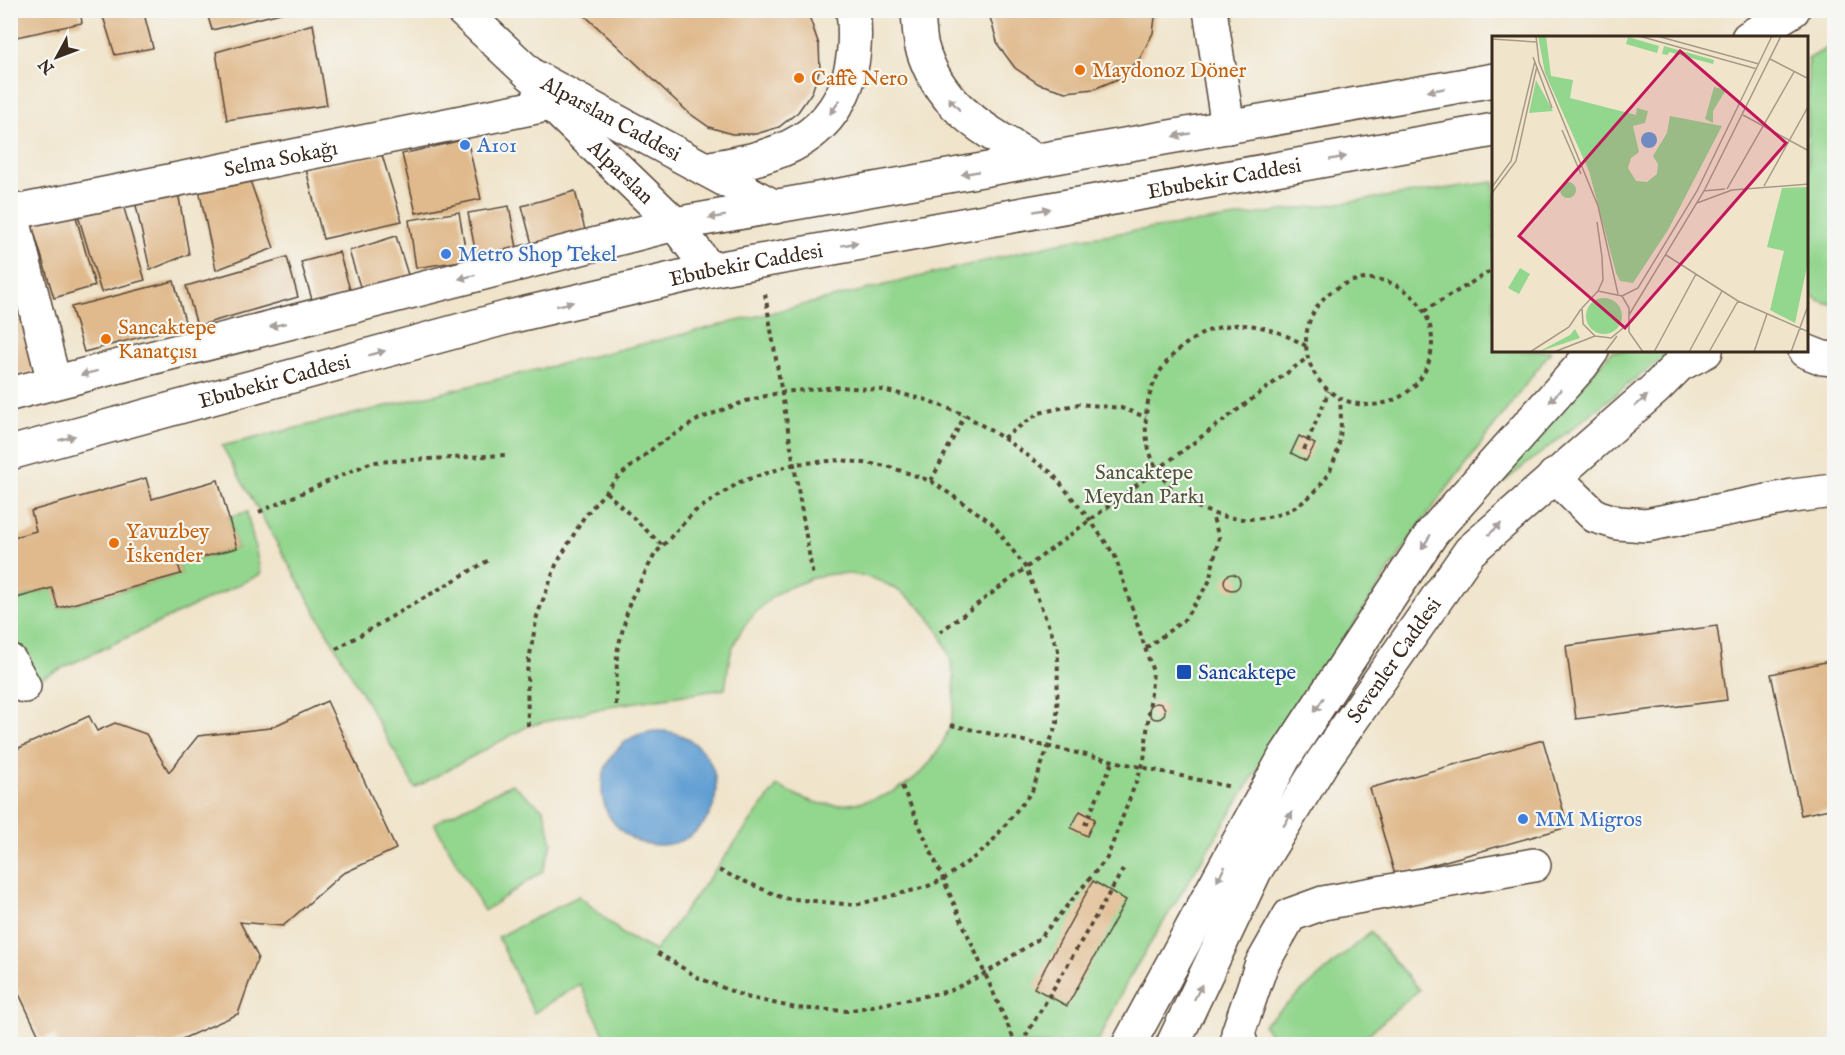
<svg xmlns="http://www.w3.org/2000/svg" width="1845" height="1055" font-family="'IM FELL English',serif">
<rect width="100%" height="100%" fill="#f6f6f2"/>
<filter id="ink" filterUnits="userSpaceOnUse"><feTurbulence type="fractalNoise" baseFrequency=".0167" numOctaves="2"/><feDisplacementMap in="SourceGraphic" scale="12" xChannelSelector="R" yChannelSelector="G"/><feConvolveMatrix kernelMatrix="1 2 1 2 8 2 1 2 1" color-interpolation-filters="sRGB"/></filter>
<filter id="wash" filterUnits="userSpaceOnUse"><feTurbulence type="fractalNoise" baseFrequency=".008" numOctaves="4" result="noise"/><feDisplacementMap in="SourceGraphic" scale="24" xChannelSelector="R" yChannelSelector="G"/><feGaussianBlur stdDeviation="1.35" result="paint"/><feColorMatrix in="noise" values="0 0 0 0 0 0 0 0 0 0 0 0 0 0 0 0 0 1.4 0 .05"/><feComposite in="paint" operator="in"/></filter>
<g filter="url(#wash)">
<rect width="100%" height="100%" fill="#f0e4cb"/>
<g fill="#93d68e" stroke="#678056" stroke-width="1.5">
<polygon points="1834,44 1834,305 1818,300 1808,293 1808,59"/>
<path d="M1494,182V351H1551L1421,523L1262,762L1129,978L1097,1044H609L580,984L534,1013L498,937L579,896L624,935L655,951L777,786C788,791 799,797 811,801C829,807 851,805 869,800C972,775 984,639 894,588C867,572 831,569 803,582C795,585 785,588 778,593C759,606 737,631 731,653C728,664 727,677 725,689L616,705L528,726L415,788L222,446L1075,239Z"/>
<polygon points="1612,351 1671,351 1473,506"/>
<polygon points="247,512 261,574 33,682 11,636 11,600 52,588 59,608 181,574 178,564 237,548 228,517"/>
<polygon points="512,784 544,810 552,843 543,871 484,911 434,823"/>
<polygon points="1370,932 1419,990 1357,1044 1279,1044 1263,1025"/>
</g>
<circle fill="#629fd3" stroke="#4e6478" stroke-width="1.5" cx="659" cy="788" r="57"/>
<g id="blocks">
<g fill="#e0ba8d">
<polygon points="10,10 80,10 82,23 17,37 10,17"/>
<polygon points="101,10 143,10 153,48 115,55"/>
<polygon points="206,10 289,10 289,11 212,30"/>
<polygon points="579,10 807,10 819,45 820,69 812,92 798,112 779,127 756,134 732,134 709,127 689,113"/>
<polygon points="988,10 1156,10 1153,33 1140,58 1120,78 1094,89 1066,92 1039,84 1015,68 998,45"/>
<polygon points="313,24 327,105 227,120 216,52"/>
<polygon points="467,139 481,199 416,213 402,154"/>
<polygon points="382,155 402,221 323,239 306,169"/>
<polygon points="248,175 274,248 216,270 198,185"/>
<polygon points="575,191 586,234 533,248 522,206"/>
<polygon points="178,192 189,254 150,270 135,201"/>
<polygon points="121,198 145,280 101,292 77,212"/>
<polygon points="509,206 517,248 476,255 468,213"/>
<polygon points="459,212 467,260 416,268 409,220"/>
<polygon points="75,213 95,286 54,298 32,225"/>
<polygon points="396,236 409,278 362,293 349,251"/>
<polygon points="339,252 351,293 313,303 301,262"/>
<polygon points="287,257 298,297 197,326 186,286"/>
<polygon points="174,281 186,325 84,352 71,307"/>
<polygon points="22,312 38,370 10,378 10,315"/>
<polygon points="1299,436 1315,444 1306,461 1291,453"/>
<polygon points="146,478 152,499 218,480 237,548 178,564 181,574 58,608 52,588 10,600 10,538 36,531 31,511"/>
<circle cx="1232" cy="582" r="8"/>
<polygon points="1717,626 1727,700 1576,719 1566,646"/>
<polygon points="1834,660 1834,808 1801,815 1771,674"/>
<polygon points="327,701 396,849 342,874 283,926 240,922 258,957 238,1014 171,1044 58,1044 55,1036 40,1038 10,975 10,752 89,716 97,731 115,723 146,734 169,772 198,736 270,728"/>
<circle cx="1157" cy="711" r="8"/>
<polygon points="1543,740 1568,827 1395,875 1370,788"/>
<polygon points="1080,811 1095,819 1087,836 1071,828"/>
<polygon points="1093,881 1126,900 1067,1006 1034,988"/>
</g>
</g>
</g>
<g filter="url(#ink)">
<use href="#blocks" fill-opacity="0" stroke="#564638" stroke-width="1.5"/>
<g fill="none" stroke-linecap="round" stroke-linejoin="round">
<defs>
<g id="minor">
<path id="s1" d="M462,10L531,75L775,207"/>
<path d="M918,10C919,22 919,36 922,47C939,108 987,131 1036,161"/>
<polyline points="1210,10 1228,127"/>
<path id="s2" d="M540,89L551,104L675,224L710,270"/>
<path d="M705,169C726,165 748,162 768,155C837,134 861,78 853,10"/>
<polyline points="10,207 54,382"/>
<path id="s3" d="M10,213L551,104"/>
<polyline points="1554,476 1595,516 1618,523 1646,525 1793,496 1834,491"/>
<polyline points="10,661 24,686"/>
<polyline points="1241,1044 1238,1033 1261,966 1290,915 1323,903 1534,865"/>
</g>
<g id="major">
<polyline points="1748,38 1793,10"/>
<polyline points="1805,351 1823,358 1834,359"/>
<polyline points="10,394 675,224 1494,80"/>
<path id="s4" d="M10,453L509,317L710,270L1494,130"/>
<polyline points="1129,1044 1284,758 1432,533 1582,365 1592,351"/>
<path id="s5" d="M1173,1044L1255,871L1323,761L1470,551L1655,389L1679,365L1706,351"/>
</g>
</defs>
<use href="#minor" stroke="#564638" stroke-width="36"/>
<use href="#major" stroke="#564638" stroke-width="36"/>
<g stroke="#564638" stroke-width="4" stroke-dasharray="4.5 4.5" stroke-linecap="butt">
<circle cx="1369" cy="342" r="63"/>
<polyline points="765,294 813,577"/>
<polyline points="1424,311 1494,269"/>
<path d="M1306,346C1271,325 1231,315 1195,338C1170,353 1154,374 1148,402C1123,524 1306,568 1338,449C1342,432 1341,415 1340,399"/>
<polyline points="1003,438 1039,413 1079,404 1121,408 1146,417"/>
<polyline points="1304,450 1329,391"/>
<polyline points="931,481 965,415"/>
<polyline points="606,492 663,546"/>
<polyline points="259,512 372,462 507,455"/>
<polyline points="940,632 1307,358"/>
<polyline points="1146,648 1184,620 1209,582 1219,537 1212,515"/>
<polyline points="336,649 489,560"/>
<polyline points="616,705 617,652 630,601 655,554 694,512 740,482 794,464 841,460 887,466 931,481 991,522 1026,568 1058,650 1057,723 1032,791 987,848 944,879 926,887 855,905 783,898 716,869"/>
<polyline points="951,725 1231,787"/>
<polyline points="528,726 527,671 537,616 556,565 584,517 617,478 656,446 699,419 746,401 782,392 839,387 882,390 924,399 965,415 1003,438 1052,473 1090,520 1115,556 1153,672 1144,761 1107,858 1040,938 986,973 950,991 847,1011 796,1008 746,997 699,978 655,951"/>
<polyline points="902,786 1016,1044"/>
<polyline points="1085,825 1113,761"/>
<polyline points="1021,1044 1124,868"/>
</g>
<use href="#minor" stroke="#fff" stroke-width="33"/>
<use href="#major" stroke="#fff" stroke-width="33"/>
</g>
<defs><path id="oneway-solid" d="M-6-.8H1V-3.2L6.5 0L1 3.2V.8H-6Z" transform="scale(1.5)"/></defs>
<g fill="#a79f9a">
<use href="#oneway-solid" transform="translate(1436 90) rotate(170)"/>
<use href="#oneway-solid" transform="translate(954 104) rotate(-133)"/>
<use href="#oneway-solid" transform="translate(835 107) rotate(126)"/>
<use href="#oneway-solid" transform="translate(1182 135) rotate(170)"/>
<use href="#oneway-solid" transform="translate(1338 158) rotate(-10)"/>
<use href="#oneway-solid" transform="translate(970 173) rotate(170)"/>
<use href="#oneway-solid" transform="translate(1042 210) rotate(-10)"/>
<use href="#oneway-solid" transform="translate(717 217) rotate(171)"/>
<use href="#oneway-solid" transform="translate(850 244) rotate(-10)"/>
<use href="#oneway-solid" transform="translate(467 277) rotate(166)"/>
<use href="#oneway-solid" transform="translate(565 304) rotate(-13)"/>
<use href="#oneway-solid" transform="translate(278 325) rotate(166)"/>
<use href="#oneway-solid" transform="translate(377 353) rotate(-15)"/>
<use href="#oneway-solid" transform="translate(89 373) rotate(166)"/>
<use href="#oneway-solid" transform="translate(1555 396) rotate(132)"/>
<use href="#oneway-solid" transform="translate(1641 401) rotate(-41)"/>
<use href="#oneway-solid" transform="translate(67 438) rotate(-15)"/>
<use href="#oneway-solid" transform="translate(1495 529) rotate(-42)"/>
<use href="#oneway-solid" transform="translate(1426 542) rotate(123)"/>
<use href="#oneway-solid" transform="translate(1319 705) rotate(123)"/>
<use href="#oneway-solid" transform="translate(1288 819) rotate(-58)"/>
<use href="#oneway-solid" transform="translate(1221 874) rotate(118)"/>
<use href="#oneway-solid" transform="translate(1198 992) rotate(-64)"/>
</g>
</g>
<g fill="#e8710a" stroke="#f6f6f2" stroke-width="2">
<circle cx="1080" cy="70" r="6"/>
<circle cx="799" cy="78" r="6"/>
<circle cx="106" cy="339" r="6"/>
<circle cx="114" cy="543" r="6"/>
</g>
<g fill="#3f7fe0" stroke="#f6f6f2" stroke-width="2">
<circle cx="465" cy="145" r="6"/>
<circle cx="446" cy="254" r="6"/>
<circle cx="1523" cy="819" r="6"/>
</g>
<rect fill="#1a4fb4" stroke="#f6f6f2" stroke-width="2" x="1176" y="664" width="16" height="16" rx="3"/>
<g text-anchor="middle" stroke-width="4.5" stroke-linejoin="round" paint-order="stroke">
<g font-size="21" fill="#c56008" stroke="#f6f6f2" text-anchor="start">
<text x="1092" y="77">Maydonoz Döner</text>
<text x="811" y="85">Caffè Nero</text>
<text x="118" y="334">Sancaktepe<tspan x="118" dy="24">Kanatçısı</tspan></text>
<text x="126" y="538">Yavuzbey<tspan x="126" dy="24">İskender</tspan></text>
</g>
<g font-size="21" fill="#3b2a1e" stroke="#f6f6f2">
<text dy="7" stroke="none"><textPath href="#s1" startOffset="186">Alparslan Caddesi</textPath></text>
<text dy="7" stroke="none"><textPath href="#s3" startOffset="276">Selma Sokağı</textPath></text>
<text dy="7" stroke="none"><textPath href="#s2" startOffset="116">Alparslan</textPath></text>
<text dy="7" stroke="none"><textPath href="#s4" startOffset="1246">Ebubekir Caddesi</textPath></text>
<text dy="7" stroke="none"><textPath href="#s4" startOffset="760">Ebubekir Caddesi</textPath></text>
<text dy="7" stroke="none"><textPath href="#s4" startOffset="274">Ebubekir Caddesi</textPath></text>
<text dy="7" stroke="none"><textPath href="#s5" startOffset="444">Sevenler Caddesi</textPath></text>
</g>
<g font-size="21" fill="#366cbe" stroke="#f6f6f2" text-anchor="start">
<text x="477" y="152">A101</text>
<text x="458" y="261">Metro Shop Tekel</text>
<text x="1535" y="826">MM Migros</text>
</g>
<g font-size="21" fill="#51553a" stroke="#f6f6f2">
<text x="1144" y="479">Sancaktepe<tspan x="1144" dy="24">Meydan Parkı</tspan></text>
</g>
<g font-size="21" fill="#164399" stroke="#f6f6f2" text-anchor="start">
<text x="1198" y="679">Sancaktepe</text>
</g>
</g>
<g transform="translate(1492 36)">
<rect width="316" height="316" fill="#f0e4cb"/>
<path d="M46,0H54L59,40L81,44L78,62L144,79L145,72L156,75L153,87L141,90L147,116L139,122L136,132L144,145L155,146L165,138L166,128L161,120L175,97L178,80L230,90L176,194L141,247L128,245L124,237L97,135L53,37ZM136,1L167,10L165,17L134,8ZM172,10L222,24L221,28L177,16L176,19L170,18ZM44,44L61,75L37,77ZM222,51L234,54L221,75V87L213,83ZM68 154a8 8 0 1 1 16 0a8 8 0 1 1-16 0ZM316,151V226L303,287L278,274L292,215L275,211L290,152ZM28,232L38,238L27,258L16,252ZM94 280a18 18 0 1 1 36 0a18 18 0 1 1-36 0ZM83,293L88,302L46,316L78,299Z" fill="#93d68e"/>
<path d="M149 104a8 8 0 1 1 16 0a8 8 0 1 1-16 0Z" fill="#629fd3"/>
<path fill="none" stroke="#a89a86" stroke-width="1.5" d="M44,0L47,26L106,170L126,258M147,0L265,33M165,0L267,28M0,3L45,6M41,21L60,72M278,23L317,43M251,79L317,115M70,94L89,138M272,150L317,69M0,151L19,125L43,25M235,153L302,36M211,155L233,153M0,157L24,125L45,30M205,167L240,154L317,148M105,186L110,221L111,244L106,255M174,219L246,265L317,296M130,260L146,252L205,155L280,0M137,279L212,155L289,0M136,288L119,302L103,300L91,288L90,272L106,255L130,260L137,272V296L151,316M38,316L77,291L89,273M62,316L103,300M113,316L125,300M162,316L204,238M197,316L230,255M217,316L246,265M262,316L275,278M299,316L317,267"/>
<path fill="#c2185b" fill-opacity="0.15" stroke="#c2185b" stroke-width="3" d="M188,15L294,107L133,292L27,200Z"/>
<rect width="316" height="316" fill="none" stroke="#3b2a1e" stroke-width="3"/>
</g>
<rect width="1845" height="1055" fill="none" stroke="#f6f6f2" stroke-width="36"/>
<g transform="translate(57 57) rotate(229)" stroke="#f6f6f2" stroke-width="4.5" paint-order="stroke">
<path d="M0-4.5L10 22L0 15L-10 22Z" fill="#3b2a1e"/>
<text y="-9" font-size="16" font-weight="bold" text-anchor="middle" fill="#3b2a1e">N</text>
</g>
</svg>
